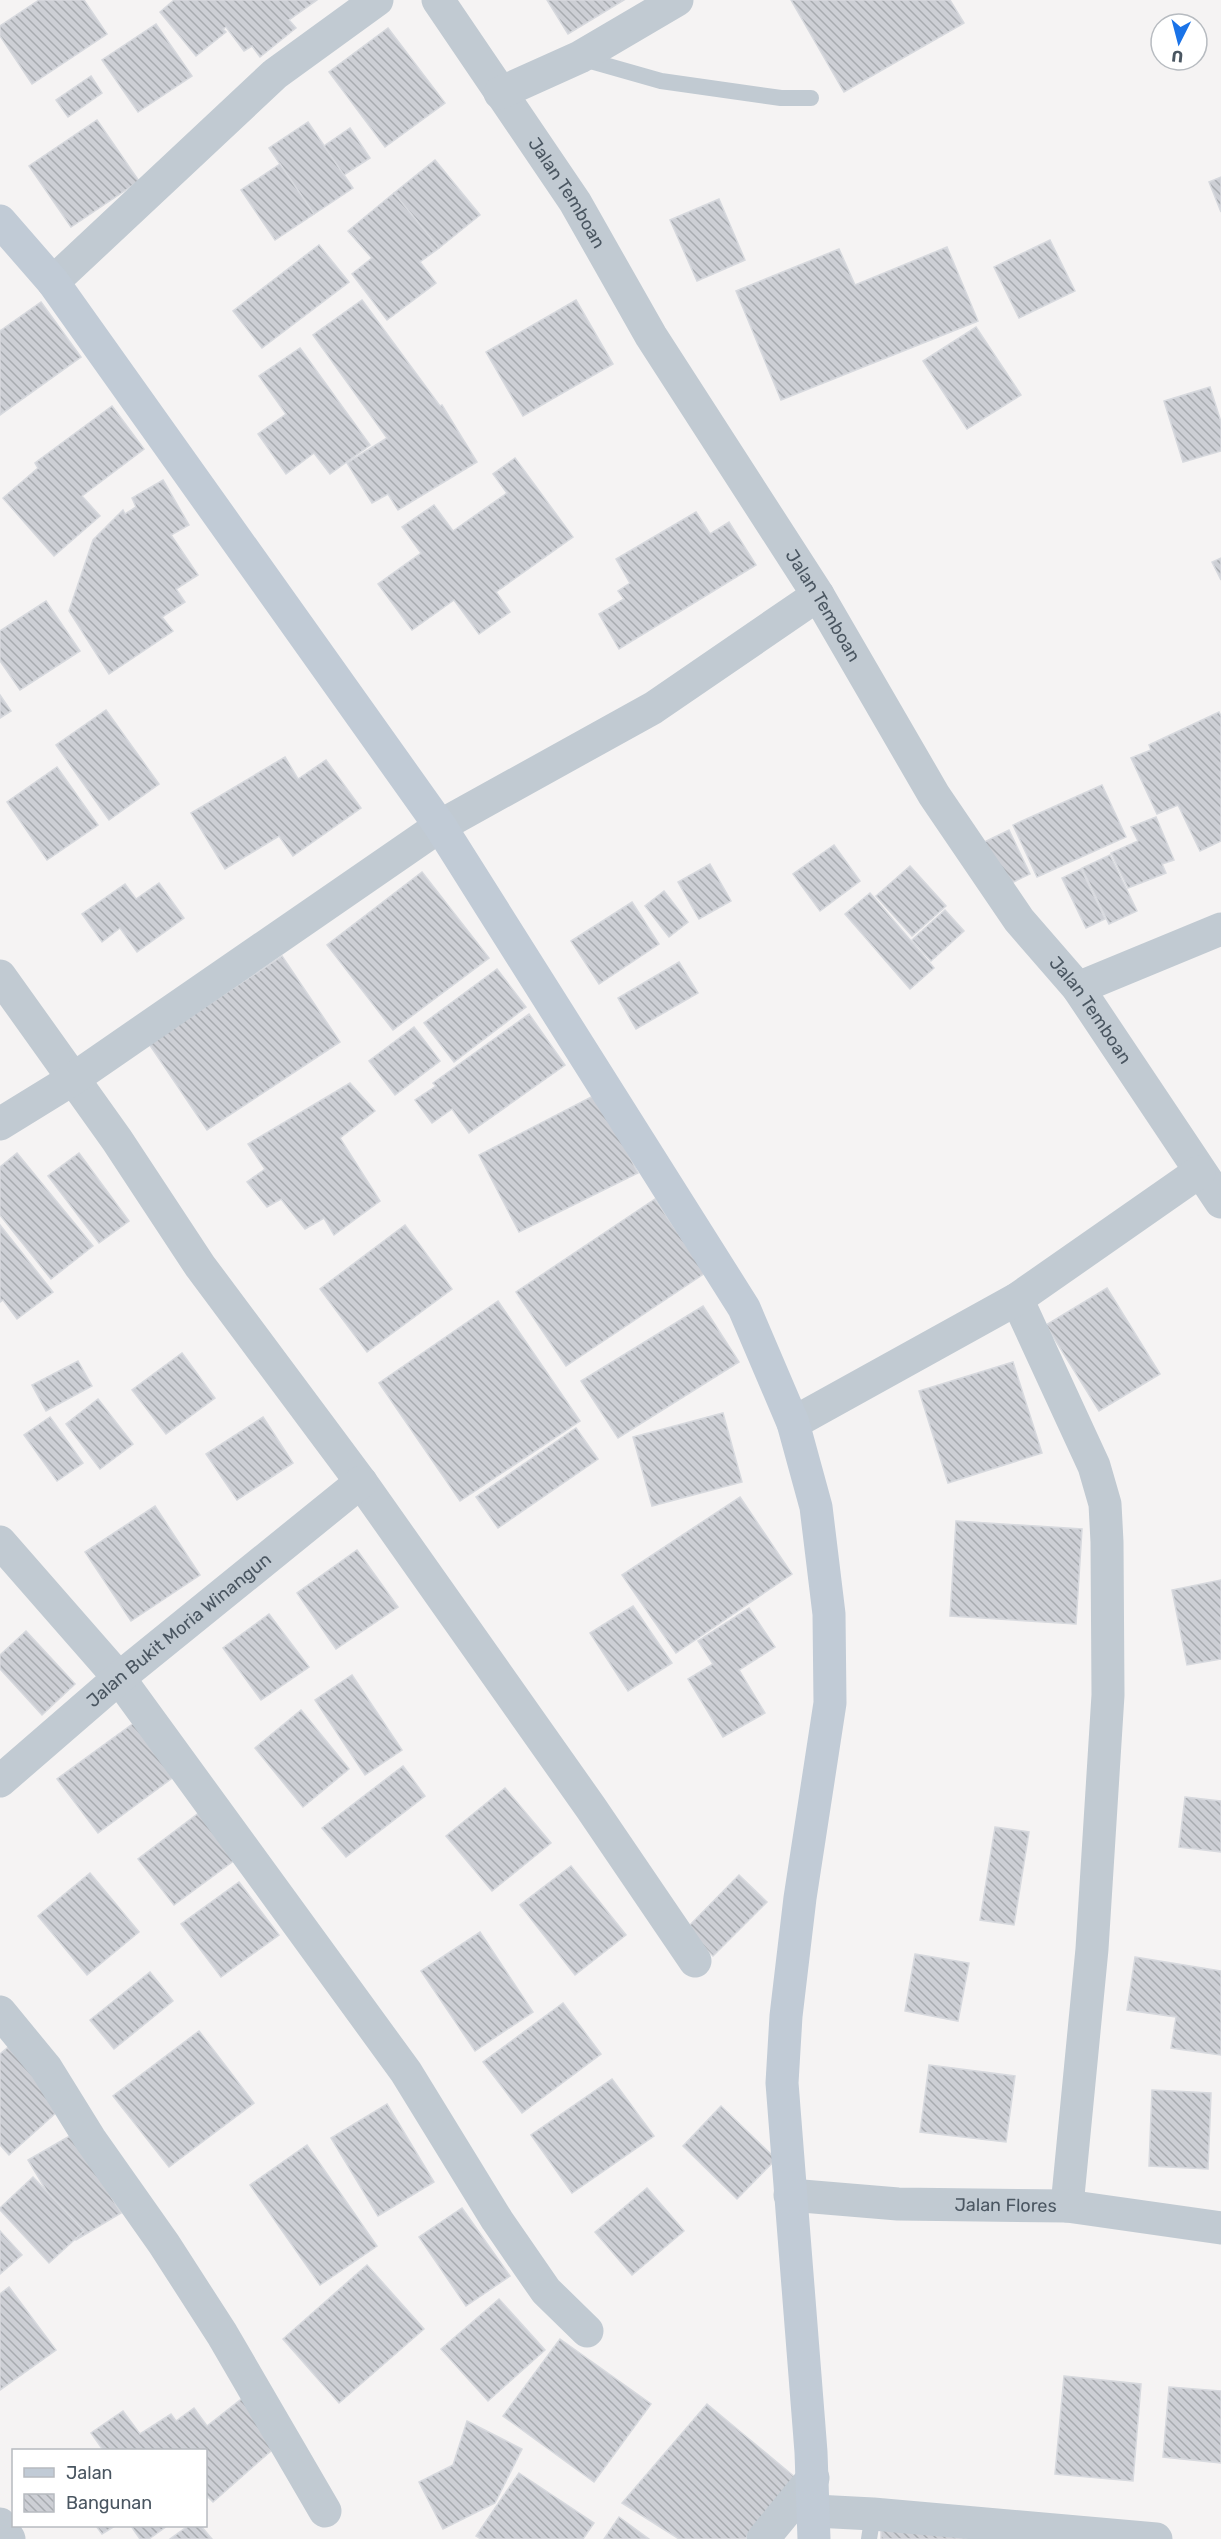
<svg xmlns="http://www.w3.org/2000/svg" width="1221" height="2539" font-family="Rubik,sans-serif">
<defs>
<pattern id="building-back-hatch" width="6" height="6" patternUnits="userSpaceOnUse" patternTransform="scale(1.5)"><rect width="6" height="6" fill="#cdcfd5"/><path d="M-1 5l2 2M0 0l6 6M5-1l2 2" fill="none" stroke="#a8abb0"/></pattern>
</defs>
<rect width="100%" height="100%" fill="#f5f3f3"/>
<g fill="url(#building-back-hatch)" stroke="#d7d9de" stroke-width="1.5">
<polygon points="39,0 84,0 107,34 32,84 0,36 0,26"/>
<polygon points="174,0 317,0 289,20 296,28 260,57 252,46 244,51 226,27 223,29 226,32 196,56 160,12"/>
<polygon points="547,0 624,0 568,34"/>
<polygon points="791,0 950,0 964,23 844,92"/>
<polygon points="156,24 192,76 138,112 102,60"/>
<polygon points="388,28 445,103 385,147 329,72"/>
<polygon points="91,76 102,93 68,117 56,100"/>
<polygon points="97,120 139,181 71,227 29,166"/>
<polygon points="308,122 353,188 314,214 269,148"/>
<polygon points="350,128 370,158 344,175 324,146"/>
<polygon points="435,160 480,215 439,248 394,193"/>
<polygon points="280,164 314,214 275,240 241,190"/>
<polygon points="1221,177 1221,212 1209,182"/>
<polygon points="394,193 439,248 420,262 436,283 387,320 352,274 372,258 348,231"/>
<polygon points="719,199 745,260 697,281 670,220"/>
<polygon points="1050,240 1075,291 1019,318 994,267"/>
<polygon points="319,245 349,282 262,348 233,311"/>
<polygon points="947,247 978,321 781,400 736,291 839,249 855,285"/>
<polygon points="362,300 440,406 442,405 477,462 398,510 388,494 372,503 347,463 387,438 313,335"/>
<polygon points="576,300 613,364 523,416 486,352"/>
<polygon points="41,302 81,357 0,415 0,331"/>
<polygon points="976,327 1021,395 967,429 923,361"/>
<polygon points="300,348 370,445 330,474 314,453 286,474 258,434 286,414 259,376"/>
<polygon points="1210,387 1221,422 1221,451 1183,462 1164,401"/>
<polygon points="112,406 144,449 82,496 100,516 54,556 3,498 38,468 35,463"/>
<polygon points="515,458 573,537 496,592 510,612 479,634 454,600 412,630 378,584 421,553 402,527 434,505 453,531 507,493 493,474"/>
<polygon points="163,480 189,525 171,535 198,575 176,589 185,602 162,617 173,631 109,674 69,611 93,540 123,510 125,514 136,507 132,498"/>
<polygon points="696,512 710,534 729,522 756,565 619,649 599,614 624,599 618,591 630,583 616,559"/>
<polygon points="1221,558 1221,580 1212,562"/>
<polygon points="46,601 80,651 20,690 0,661 0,631"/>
<polygon points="0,695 11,711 0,718"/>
<polygon points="106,710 159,784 109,820 56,745"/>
<polygon points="1219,712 1221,716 1221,841 1200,851 1178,805 1157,814 1131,758 1151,750 1149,745"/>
<polygon points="285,757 298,779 326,760 361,808 293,856 279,836 225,869 191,813"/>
<polygon points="57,767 98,825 47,860 7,802"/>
<polygon points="1102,785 1126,837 1037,877 1013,825"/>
<polygon points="1156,817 1174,860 1162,864 1166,873 1128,888 1111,853 1138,841 1131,827"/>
<polygon points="1009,830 1030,874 1001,888 980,844"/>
<polygon points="834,845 860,881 820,911 793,874"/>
<polygon points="1110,855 1137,911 1109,924 1082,868"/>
<polygon points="710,864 731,901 699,919 678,882"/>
<polygon points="910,866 946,906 912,936 876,896"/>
<polygon points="1081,869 1105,919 1086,928 1062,878"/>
<polygon points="422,872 489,958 393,1030 327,945"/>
<polygon points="159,883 184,918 137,952 120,928 102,942 82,914 125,884 136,899"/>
<polygon points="664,891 688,922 669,937 645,906"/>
<polygon points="870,893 934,968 910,989 845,914"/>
<polygon points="632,902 659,944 599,984 571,941"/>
<polygon points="945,910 964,931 931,961 912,940"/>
<polygon points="282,956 340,1042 207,1130 149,1044"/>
<polygon points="679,962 698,993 636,1029 618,998"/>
<polygon points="497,969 526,1007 454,1062 424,1023"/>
<polygon points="529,1014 565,1065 469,1133 452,1109 432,1123 415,1100 436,1086 433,1083"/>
<polygon points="414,1027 440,1061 395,1095 369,1061"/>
<polygon points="350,1083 375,1111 340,1138 380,1201 334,1235 324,1218 305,1229 281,1199 267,1207 247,1182 265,1169 248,1144"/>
<polygon points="597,1094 638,1173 519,1232 479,1155"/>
<polygon points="17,1153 93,1246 51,1279 0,1215 0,1167"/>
<polygon points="79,1153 129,1221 99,1243 48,1176"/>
<polygon points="655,1199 705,1273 566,1366 516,1292"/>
<polygon points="0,1225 53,1292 17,1319 3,1300 0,1302"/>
<polygon points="405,1225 452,1289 367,1352 320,1289"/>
<polygon points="1107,1288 1160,1374 1099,1411 1046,1325"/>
<polygon points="498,1301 580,1421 460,1501 379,1383"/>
<polygon points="703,1306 739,1362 618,1438 581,1381"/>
<polygon points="182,1353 215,1398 166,1434 132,1390"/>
<polygon points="78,1361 92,1386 46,1411 32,1385"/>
<polygon points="1013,1362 1042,1453 948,1483 919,1391"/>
<polygon points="98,1399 133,1444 100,1469 66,1424"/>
<polygon points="723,1413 742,1482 652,1506 633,1437"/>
<polygon points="50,1417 83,1463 57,1481 24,1435"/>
<polygon points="263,1417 293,1463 237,1500 206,1454"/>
<polygon points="576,1428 598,1459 498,1528 476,1497"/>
<polygon points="740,1497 792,1574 676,1653 622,1575"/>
<polygon points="155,1506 200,1575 131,1621 85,1552"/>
<polygon points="956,1521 1082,1529 1076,1624 950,1616"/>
<polygon points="357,1550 398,1607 336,1649 297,1593"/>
<polygon points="1221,1580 1221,1659 1187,1665 1172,1590"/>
<polygon points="633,1606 672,1663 628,1691 590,1633"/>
<polygon points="749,1608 775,1647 739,1670 765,1713 723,1737 688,1679 713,1664 698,1641"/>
<polygon points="269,1614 309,1667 261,1700 223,1648"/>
<polygon points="26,1631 75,1684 42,1715 0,1669 0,1655"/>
<polygon points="352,1675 402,1750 365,1775 315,1700"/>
<polygon points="301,1710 349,1769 303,1807 255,1748"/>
<polygon points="138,1720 179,1773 98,1833 57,1779"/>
<polygon points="403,1766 425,1796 346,1857 322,1828"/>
<polygon points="505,1788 551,1843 492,1891 446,1836"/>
<polygon points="1185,1797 1221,1801 1221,1852 1179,1847"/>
<polygon points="200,1812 236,1859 174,1905 138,1859"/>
<polygon points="995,1827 1029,1832 1014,1925 980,1920"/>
<polygon points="571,1866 626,1935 575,1975 520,1905"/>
<polygon points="90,1873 139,1932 87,1975 38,1916"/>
<polygon points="739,1875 767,1902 713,1956 686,1929"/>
<polygon points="239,1882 279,1935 221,1977 181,1924"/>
<polygon points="480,1932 533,2012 475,2051 421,1971"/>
<polygon points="915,1954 969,1963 958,2021 905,2011"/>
<polygon points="1135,1957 1221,1971 1221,2055 1171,2048 1176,2017 1127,2010"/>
<polygon points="150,1972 173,2001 114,2049 90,2020"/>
<polygon points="563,2003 601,2054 522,2113 483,2062"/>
<polygon points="199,2031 254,2103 169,2167 113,2096"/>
<polygon points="13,2043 67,2103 9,2155 0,2145 0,2054"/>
<polygon points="929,2065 1015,2076 1006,2142 920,2132"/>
<polygon points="612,2079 654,2136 572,2193 531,2135"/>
<polygon points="1152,2090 1211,2093 1208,2169 1149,2166"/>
<polygon points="387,2104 434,2182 378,2216 331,2138"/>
<polygon points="721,2106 776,2159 737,2199 683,2146"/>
<polygon points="73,2134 121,2213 76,2240 28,2160"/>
<polygon points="307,2145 377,2246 320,2285 250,2185"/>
<polygon points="33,2177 84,2231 49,2263 0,2210 0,2208"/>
<polygon points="647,2188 684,2231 632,2275 595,2232"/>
<polygon points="462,2208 510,2276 466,2306 419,2237"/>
<polygon points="0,2231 22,2255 0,2274"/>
<polygon points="367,2265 424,2329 339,2403 283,2339"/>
<polygon points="9,2287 56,2350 0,2390 0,2294"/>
<polygon points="499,2299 545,2350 488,2401 441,2349"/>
<polygon points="560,2339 651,2404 594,2482 503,2416"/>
<polygon points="1064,2376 1141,2384 1133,2481 1055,2474"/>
<polygon points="1169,2387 1221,2391 1221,2463 1163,2457"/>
<polygon points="244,2397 272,2450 213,2502 207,2496 206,2497 206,2450 103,2450 91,2433 123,2411 140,2434 171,2414 176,2421 194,2408 207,2426"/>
<polygon points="707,2404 796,2478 745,2539 679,2539 622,2503"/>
<polygon points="467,2421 522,2449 495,2503 443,2529 419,2482 453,2465"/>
<polygon points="519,2473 594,2523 583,2539 481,2539 476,2536"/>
<polygon points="619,2517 649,2539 604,2539"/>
<polygon points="96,2526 115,2526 102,2534"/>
<polygon points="131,2526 167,2526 149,2539 140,2539"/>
<polygon points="188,2526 201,2526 212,2539 170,2539"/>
<polygon points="881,2527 1038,2539 881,2539"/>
</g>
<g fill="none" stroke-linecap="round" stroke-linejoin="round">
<g stroke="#c1cad2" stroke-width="16">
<polyline points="580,58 661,81 781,98 811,98"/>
<polyline points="869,2539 873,2514"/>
</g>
<g stroke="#c1cad2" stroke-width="33">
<path id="s1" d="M438,0L575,202L651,336L818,595L934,795L1019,920L1078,988L1221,1202"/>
<polyline points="500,93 580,57 677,0"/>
<polyline points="53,282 275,74 377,0"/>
<polyline points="0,976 117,1140 200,1266 361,1482 591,1808 695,1961"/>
<polyline points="1078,988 1221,929"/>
<polyline points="0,1124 73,1079 440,826 653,708 818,595"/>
<polyline points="1017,1299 1094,1466 1105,1504 1107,1542 1108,1695 1092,1949 1067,2206"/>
<polyline points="793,1423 1017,1299 1199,1172"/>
<polyline points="0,1542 119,1678 406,2072 497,2220 546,2291 587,2331"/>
<path id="s2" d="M0,1781L119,1678L361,1482"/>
<polyline points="0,2012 46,2068 90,2139 164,2244 222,2334 325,2511"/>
<path id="s3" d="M790,2195L898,2204L1067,2206L1221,2228"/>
<polyline points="815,2511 873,2514 1156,2539"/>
<polyline points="0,2524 9,2539"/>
<polyline points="763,2539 813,2478"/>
</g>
<polyline stroke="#c1cbd6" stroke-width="33" points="0,221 53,282 440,826 744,1308 793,1423 816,1507 829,1614 830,1703 800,1898 786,2016 782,2083 811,2452 814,2539"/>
</g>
<g text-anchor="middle" stroke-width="5" stroke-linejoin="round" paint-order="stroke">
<g font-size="18" fill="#4a5661" stroke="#fff">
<text dy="6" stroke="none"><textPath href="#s1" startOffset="232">Jalan Temboan</textPath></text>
<text dy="6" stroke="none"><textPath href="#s1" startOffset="718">Jalan Temboan</textPath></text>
<text dy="6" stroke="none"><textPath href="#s1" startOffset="1204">Jalan Temboan</textPath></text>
<text dy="6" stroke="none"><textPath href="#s2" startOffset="234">Jalan Bukit Moria Winangun</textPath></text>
<text dy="6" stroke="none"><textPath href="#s3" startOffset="216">Jalan Flores</textPath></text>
</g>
</g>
<rect x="12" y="2449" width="195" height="78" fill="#ffffff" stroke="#b7bbc0" stroke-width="1.5"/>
<rect x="24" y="2468" width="30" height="9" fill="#c1cbd6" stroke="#b7bbc0" stroke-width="1.5"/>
<text x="66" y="2479" font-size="18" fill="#4a5661">Jalan</text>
<rect x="24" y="2494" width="30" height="18" fill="url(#building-back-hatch)" stroke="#b7bbc0" stroke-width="1.5"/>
<text x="66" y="2509" font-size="18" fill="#4a5661">Bangunan</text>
<g transform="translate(1179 42) rotate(186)"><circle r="28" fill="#ffffff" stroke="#b7bbc0" stroke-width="1.5"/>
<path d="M0-4.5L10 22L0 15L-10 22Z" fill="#1a73e8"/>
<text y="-9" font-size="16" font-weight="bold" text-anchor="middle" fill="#4a5661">U</text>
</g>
</svg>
